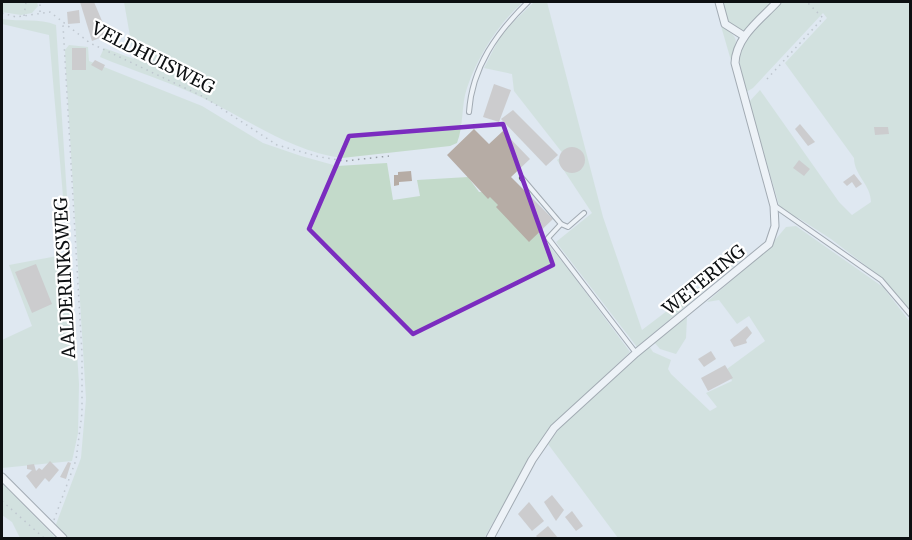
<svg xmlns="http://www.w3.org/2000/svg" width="912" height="540" font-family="Merriweather,serif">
<rect width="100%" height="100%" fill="#dfe8f1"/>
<g fill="#c3daca">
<polygon points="2,2 37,2 38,6 32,13 21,15 2,12"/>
<path d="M124,2H523C498,24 478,56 467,88C461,105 464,125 457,143L450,146L342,158C291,151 249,120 203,98C170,82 134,71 100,57L104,48L134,59Z"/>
<polygon points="534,2 547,2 603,217 642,330 743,253 746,255 637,347 556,242 592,213 557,160 564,155 514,91 512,74 484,68 502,33"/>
<polygon points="721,2 772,2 745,30 740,31 727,22"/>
<path d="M781,2H910V312L878,275L831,239L800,219L781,211L779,205L749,102L760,90L839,202L852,215L871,202C871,185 854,175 854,158L785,63L827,18L823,13L753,88L746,92L738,55L744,41Z"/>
<path d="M2,19C20,22 39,18 56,25L79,384L78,433L72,461L2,468V340L32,326L9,265L68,254L49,35L2,24Z"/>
<path d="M721,26C744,40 734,41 732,64Z"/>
<polygon points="69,45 88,47 89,61 202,106 263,143 301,156 337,166 387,163 393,200 420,196 417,180 468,177 479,192 506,193 569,270 630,352 546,432 484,538 66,538 55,527 81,458 86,399 66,71 65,50"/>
<polygon points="796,226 883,287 910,322 910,538 618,538 548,444 567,418 649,346 653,352 671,360 668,369 671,374 710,411 717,407 706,393 732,381 727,369 765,341 749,316 737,324 719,300 707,302 769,247 786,227"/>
<polygon points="687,317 686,338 676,354 660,349 654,342"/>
<polygon points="2,483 56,538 20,538 12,522 2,515"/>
</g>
<g fill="#b6aca5">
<polygon points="80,2 94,2 108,35 92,41"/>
<polygon points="79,10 80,23 68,24 67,12"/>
<rect x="72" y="48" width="14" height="22"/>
<polygon points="95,60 105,65 102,71 91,65"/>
<polygon points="494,84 511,90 499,122 483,117"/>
<polygon points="513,110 558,155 546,166 501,119"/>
<polygon points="800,124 815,142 808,146 795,129"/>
<polygon points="874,127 888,127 889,134 875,135"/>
<polygon points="474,129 489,144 503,131 530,159 511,177 553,219 529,242 496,207 498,205 490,197 488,199 447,155"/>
<circle cx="572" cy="160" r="13"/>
<polygon points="799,160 810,169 804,176 793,168"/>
<polygon points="411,171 412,181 399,182 399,185 394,186 394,175 398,175 398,172"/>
<polygon points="854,174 862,184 856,188 852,182 847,186 843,182"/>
<polygon points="36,264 52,304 32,313 15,272"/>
<polygon points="747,326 752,333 746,340 747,343 734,347 730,340"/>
<polygon points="711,351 716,359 704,367 698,359"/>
<polygon points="725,365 733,378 708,391 701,378"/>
<polygon points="50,461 59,470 49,482 45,478 36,489 26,476 32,470 27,469 27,465 34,464 36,471 39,468 42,470"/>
<polygon points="68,462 71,463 66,479 60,477"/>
<polygon points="552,495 564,510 556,521 544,502"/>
<polygon points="529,502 544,521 532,531 518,514"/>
<polygon points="572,511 583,526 576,531 565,517"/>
<polygon points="548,526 558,538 538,538 536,536"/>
</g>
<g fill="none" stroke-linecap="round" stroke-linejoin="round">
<defs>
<g id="lane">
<path d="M469,112C472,67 497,32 528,2"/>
<polyline points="522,178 561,224"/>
<polyline points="775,206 881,280 910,314"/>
<polyline points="584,213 568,227 561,224 548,238 636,353"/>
</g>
<g id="street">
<polyline points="719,2 725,24 744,36"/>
<polyline points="2,477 63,538"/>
<path d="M490,538L532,460L554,428L636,353L769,244L775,226L774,206L735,63C736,37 760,20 777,2"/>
</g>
</defs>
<use href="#lane" stroke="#596168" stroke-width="6"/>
<use href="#street" stroke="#596168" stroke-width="9"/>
<g stroke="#979ea5" stroke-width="1.5" stroke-dasharray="1.5 4.5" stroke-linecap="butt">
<polyline points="40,12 40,2"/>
<polyline points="2,13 16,17 50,12 90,43 204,97 277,145 320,157 345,161 389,156"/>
<polyline points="24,16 26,2"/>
<polyline points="767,79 823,18 807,2"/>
<polyline points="2,501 44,538"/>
<polyline points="54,520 76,460 82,413 82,354 63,25"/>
</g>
<use href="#lane" stroke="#fff" stroke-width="4"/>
<use href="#street" stroke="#fff" stroke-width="7"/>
</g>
<path d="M0 0H912V540H0ZM503,124L553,265L413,334L309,229L349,136Z" fill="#dfe8f1" fill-opacity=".55" fill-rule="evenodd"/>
<path fill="none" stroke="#7b2cbf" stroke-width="4.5" stroke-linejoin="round" d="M503,124L553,265L413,334L309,229L349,136Z"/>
<g text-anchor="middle" stroke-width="4.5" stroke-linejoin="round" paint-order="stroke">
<g font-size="18" fill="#0d1012" stroke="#fff">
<text transform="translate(153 58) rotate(27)" y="6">VELDHUISWEG</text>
<text transform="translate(65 278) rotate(-93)" y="6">AALDERINKSWEG</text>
<text transform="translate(704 280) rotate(-39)" y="6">WETERING</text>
</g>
</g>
<rect width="912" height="540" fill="none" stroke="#0d1012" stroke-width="6"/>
</svg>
